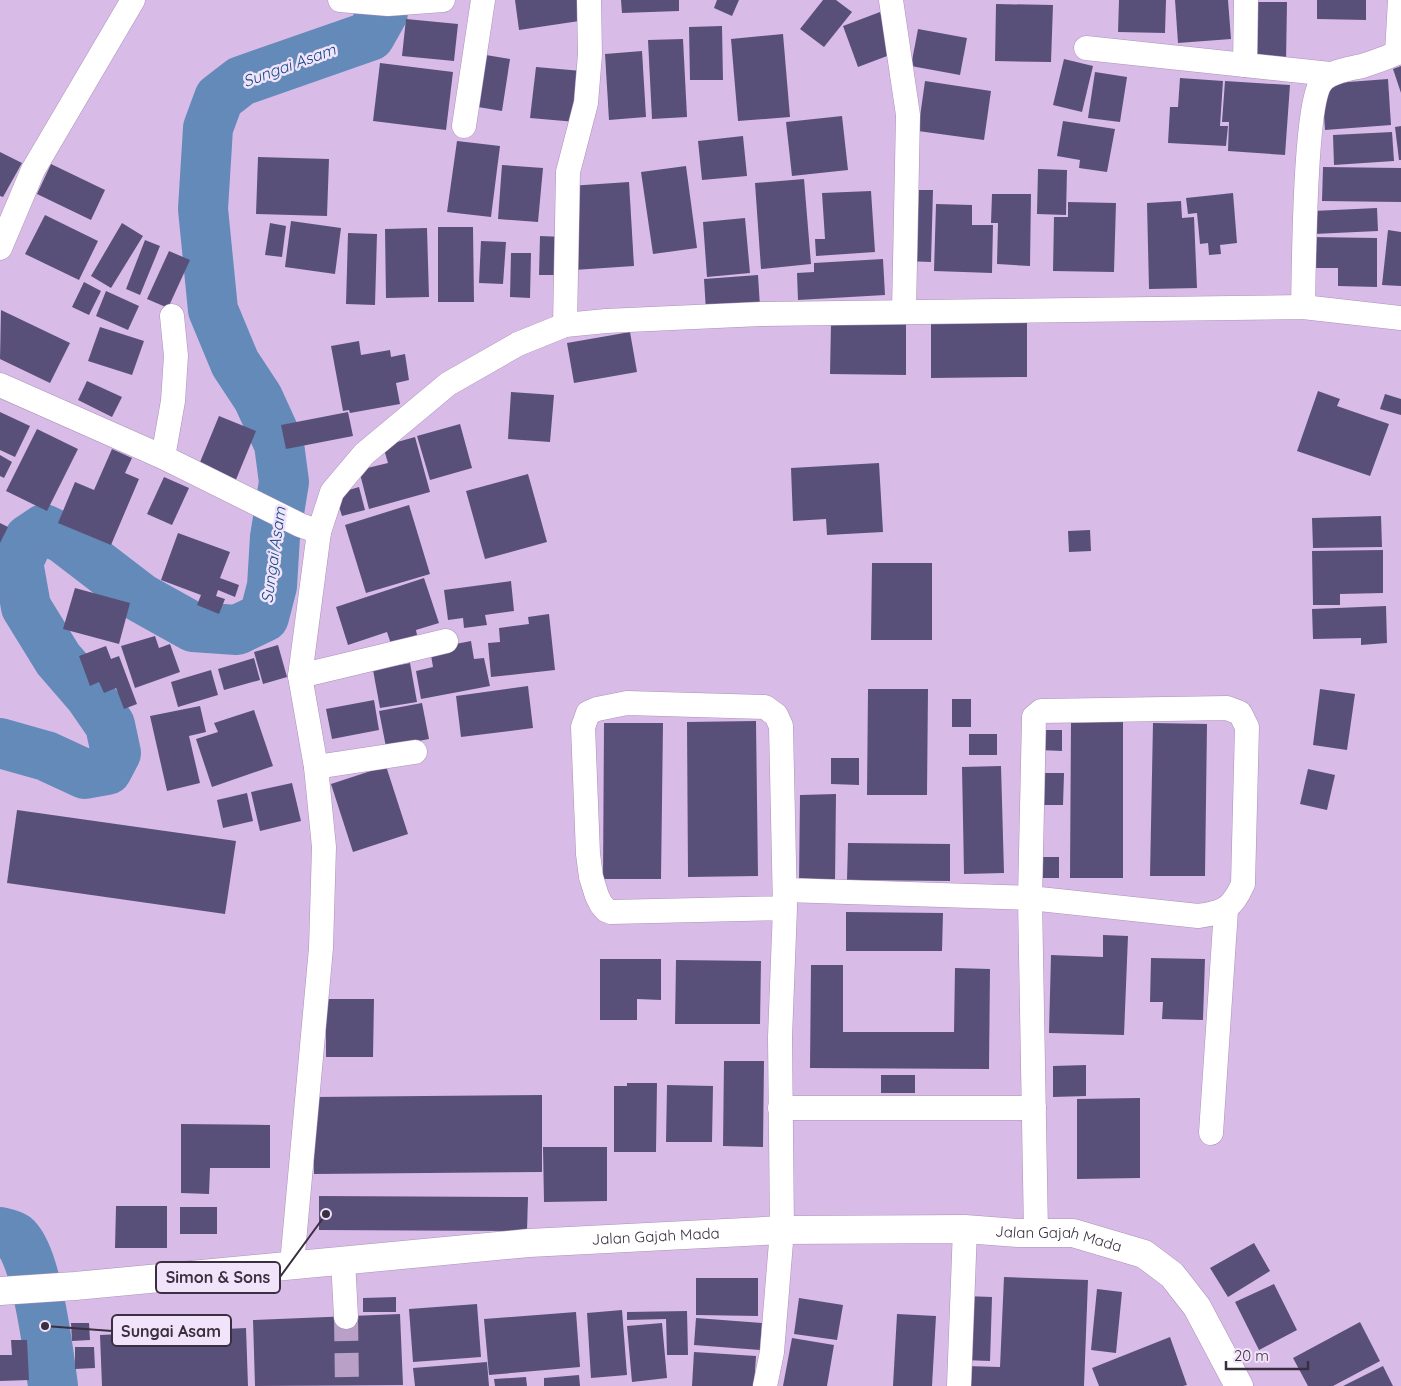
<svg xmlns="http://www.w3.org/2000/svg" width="1401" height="1386" font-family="Quicksand,sans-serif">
<rect width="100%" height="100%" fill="#d8bce7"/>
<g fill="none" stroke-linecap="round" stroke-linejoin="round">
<g stroke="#638ab8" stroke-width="50">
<polyline points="0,743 46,756 85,774 107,770 116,753 110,725 90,696 58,659 26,607 18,562 29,539 44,529 64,539 141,598 193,627 237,630 264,617 272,586 275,537 284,482 279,444 258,398 235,363 213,310 203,209 208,128 219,98 241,81 370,36 383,13 383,0"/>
<path d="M0,1232C4,1233 11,1234 15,1237C37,1255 49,1356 53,1386"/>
</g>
</g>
<g fill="#595079">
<polygon points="515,0 583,0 586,20 519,30"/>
<polygon points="621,0 679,0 679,11 622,13"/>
<polygon points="717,0 739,0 732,16 714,8"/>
<polygon points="823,0 836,0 852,12 824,47 800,29"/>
<polygon points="1119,0 1166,0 1165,33 1118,32"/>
<polygon points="1175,0 1228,0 1231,39 1178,43"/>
<polygon points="1317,0 1366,0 1366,20 1317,19"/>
<polygon points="1251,2 1287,2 1286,62 1251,62"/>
<polygon points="996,4 1053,5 1051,62 995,61"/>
<polygon points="880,12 895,53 858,67 843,26"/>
<polygon points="406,19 458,24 454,61 402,56"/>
<polygon points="722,26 723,80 690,80 689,27"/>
<polygon points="918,29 967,38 960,75 911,66"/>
<polygon points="783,34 790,117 738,121 731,39"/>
<polygon points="683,39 687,117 652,119 648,40"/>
<polygon points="642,51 646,117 609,120 605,54"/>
<polygon points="486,55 510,59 502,111 478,107"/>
<polygon points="1064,59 1093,66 1082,112 1053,105"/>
<polygon points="380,63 453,72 446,130 373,121"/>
<polygon points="1401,66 1401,93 1393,69"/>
<polygon points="536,67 582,71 576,122 530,118"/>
<polygon points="1095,72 1127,77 1120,122 1088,118"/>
<polygon points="1180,78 1223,81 1220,126 1228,126 1226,146 1168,143 1170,107 1178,107"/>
<polygon points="1388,79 1391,125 1325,130 1322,84"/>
<polygon points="925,81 991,91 984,140 918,131"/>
<polygon points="1225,81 1290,85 1285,155 1228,151 1229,122 1222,122"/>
<polygon points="842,116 848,170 792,176 786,122"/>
<polygon points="1063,121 1115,129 1107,172 1079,168 1080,160 1057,156"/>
<polygon points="1401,126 1401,160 1399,160 1395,127"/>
<polygon points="1392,132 1394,161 1334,165 1333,135"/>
<polygon points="743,136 747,176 702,180 698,141"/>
<polygon points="457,141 500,146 491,217 447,212"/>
<polygon points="0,152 22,163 3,197 0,196"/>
<polygon points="258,157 329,159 327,216 256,214"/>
<polygon points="51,164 105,190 91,220 37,194"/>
<polygon points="502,165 543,168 538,222 498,219"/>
<polygon points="686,166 697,248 653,254 641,172"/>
<polygon points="1323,167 1401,168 1401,202 1322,201"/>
<polygon points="1038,169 1067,170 1066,215 1037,214"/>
<polygon points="804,179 811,264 761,269 755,183"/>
<polygon points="629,182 634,266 574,270 569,186"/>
<polygon points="908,190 933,190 931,262 906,261"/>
<polygon points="871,191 875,252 816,256 815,239 825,239 822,193"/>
<polygon points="1233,193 1237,243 1220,245 1221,254 1209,255 1208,243 1200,244 1197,213 1188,214 1186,198"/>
<polygon points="992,194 1031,194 1030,266 997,264 998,223 991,223"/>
<polygon points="1181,201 1182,218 1194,217 1197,288 1149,289 1147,203"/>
<polygon points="1068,202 1116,203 1114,272 1053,271 1054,217 1068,217"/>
<polygon points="936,204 972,205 972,225 993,225 992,273 934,271"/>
<polygon points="1377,208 1378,231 1314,234 1313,211"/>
<polygon points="45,215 98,241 79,280 25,254"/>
<polygon points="745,218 750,273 707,277 703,222"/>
<polygon points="291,221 341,228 335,274 285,267"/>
<polygon points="122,223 143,236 111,288 91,276"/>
<polygon points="270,223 286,226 282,257 265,255"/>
<polygon points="438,227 473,227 474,302 438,302"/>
<polygon points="427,228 429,297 386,298 385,229"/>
<polygon points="1388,230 1401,232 1401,286 1382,285"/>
<polygon points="348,233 377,234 375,305 346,304"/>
<polygon points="540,236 564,237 562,275 539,275"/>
<polygon points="1311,237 1377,238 1377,287 1338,286 1338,268 1311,268"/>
<polygon points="145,240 160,246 140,295 126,289"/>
<polygon points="481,241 506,242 503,284 479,283"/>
<polygon points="169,251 190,260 168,308 147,299"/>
<polygon points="511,253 531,253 530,298 510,297"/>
<polygon points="883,259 885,295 798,300 797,273 814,272 814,263"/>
<polygon points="758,275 760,307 706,311 704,279"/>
<polygon points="84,282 101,291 89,315 72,307"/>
<polygon points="106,291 139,306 128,330 96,316"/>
<polygon points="1,310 70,343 50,383 0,359"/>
<polygon points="931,322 1027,322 1027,377 931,378"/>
<polygon points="831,324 906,324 906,375 830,374"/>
<polygon points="100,327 144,341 132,375 88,361"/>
<polygon points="630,332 637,372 574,383 567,343"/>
<polygon points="359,341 361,355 390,350 391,357 405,354 409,380 396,383 400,404 350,413 349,410 343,411 331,346"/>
<polygon points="87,381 122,397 112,417 78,400"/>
<polygon points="1318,391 1340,399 1337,406 1389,424 1370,476 1297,451"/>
<polygon points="511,392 554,395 550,442 508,439"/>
<polygon points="1385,394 1401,399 1401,415 1380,409"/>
<polygon points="0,412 30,426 15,457 0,450"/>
<polygon points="348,412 353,436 286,449 281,425"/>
<polygon points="219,416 256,431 235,482 198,467"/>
<polygon points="460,424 472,468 430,480 417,436"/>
<polygon points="37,429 78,449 47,511 6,491"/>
<polygon points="415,437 430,492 369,509 359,470 388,463 383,446"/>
<polygon points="112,449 132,458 125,473 139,479 111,545 58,523 75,482 94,490"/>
<polygon points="0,455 12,462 4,478 0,476"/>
<polygon points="879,463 883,532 827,535 826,519 793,521 791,468"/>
<polygon points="528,474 547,542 485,559 466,491"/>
<polygon points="164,477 189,488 172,525 147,514"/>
<polygon points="359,487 365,510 342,516 335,494"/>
<polygon points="409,505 430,574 366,593 345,525"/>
<polygon points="1381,516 1382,547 1313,548 1312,518"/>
<polygon points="0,523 8,527 0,543"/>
<polygon points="1090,530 1091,551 1069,552 1068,531"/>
<polygon points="178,533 230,552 220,578 239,585 235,597 218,590 216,596 225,599 219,614 197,605 201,595 161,580"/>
<polygon points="1383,550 1383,593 1340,594 1340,605 1313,605 1312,551"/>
<polygon points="872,563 932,563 932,640 871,640"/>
<polygon points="424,578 439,623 416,630 417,635 391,644 387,632 348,645 336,607"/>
<polygon points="511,581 514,611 485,615 487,625 464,628 463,618 448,620 444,590"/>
<polygon points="75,588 130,603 119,644 63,629"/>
<polygon points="1386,606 1387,643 1361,645 1361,638 1313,639 1312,609"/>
<polygon points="549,614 555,670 491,677 488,643 500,642 499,628 529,624 528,617"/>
<polygon points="155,636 159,648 170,644 180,672 135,688 121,646"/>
<polygon points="471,641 474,659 484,658 490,686 421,699 416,671 433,667 430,649"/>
<polygon points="278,645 287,677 263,684 254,652"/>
<polygon points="106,646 111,659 119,656 137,704 124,709 116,688 104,693 99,682 90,686 79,656"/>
<polygon points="254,658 260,680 224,690 218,669"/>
<polygon points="410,663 417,702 380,708 373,670"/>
<polygon points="211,670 218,695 178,707 171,682"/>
<polygon points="528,686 533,728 461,737 456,696"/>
<polygon points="868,689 928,689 927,795 867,795"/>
<polygon points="1320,689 1355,694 1347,750 1313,745"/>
<rect x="952" y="699" width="19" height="28"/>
<polygon points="374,700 379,730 332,739 326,709"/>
<polygon points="422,703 429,739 386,747 379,711"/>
<polygon points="200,706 206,732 189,736 200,783 167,791 150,716"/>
<polygon points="254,710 273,766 212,787 196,739 218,732 214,723"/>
<polygon points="756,721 758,876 688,877 687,722"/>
<polygon points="1071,722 1123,722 1123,878 1070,878"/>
<polygon points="604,723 663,723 661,879 603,879"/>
<polygon points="1153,723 1207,724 1205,876 1150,876"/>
<polygon points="1039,730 1062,730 1062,751 1039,750"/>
<rect x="969" y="734" width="28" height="21"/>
<polygon points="831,758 859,758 859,785 831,784"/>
<polygon points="386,766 408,834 353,852 331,784"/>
<polygon points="1001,766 1004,873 964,874 962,767"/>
<polygon points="1308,769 1335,775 1327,810 1300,804"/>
<polygon points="1037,773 1064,773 1063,805 1037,805"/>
<polygon points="292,783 301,821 260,831 251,792"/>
<polygon points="247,793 253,821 223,828 217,800"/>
<polygon points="836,794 835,883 799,883 800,795"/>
<polygon points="17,810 236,841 225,914 7,883"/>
<polygon points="848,843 950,844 950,881 847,880"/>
<rect x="1034" y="857" width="25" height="21"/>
<polygon points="846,912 943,913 942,951 846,951"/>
<polygon points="1103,935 1128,936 1124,1035 1049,1033 1051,955 1103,957"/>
<polygon points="1151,958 1205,959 1203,1020 1162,1019 1163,1002 1150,1002"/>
<polygon points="600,959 661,959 661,1000 637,999 637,1020 600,1020"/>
<polygon points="676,960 761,961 760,1024 675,1024"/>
<polygon points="811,965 843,965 843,1032 954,1032 955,968 990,969 989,1069 810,1068"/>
<polygon points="326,999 374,999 373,1057 326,1057"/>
<polygon points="724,1061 764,1061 763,1147 723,1146"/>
<polygon points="1086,1065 1086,1096 1053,1097 1053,1066"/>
<rect x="881" y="1075" width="34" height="18"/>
<polygon points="627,1083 657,1083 656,1152 614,1152 614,1086 627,1086"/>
<polygon points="667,1085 713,1086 712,1142 666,1142"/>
<polygon points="542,1095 542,1172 314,1174 313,1097"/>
<polygon points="1140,1098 1140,1178 1077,1179 1077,1099"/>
<polygon points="181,1124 270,1125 270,1168 210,1168 209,1194 181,1193"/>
<polygon points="543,1147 607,1147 607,1201 544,1202"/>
<polygon points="319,1196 528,1197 527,1231 319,1230"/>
<polygon points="116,1206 167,1206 167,1248 115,1248"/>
<rect x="180" y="1207" width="37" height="27"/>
<polygon points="1254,1243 1270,1271 1228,1297 1210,1268"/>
<polygon points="1004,1277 1088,1280 1084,1386 965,1386 966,1366 1000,1367"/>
<polygon points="696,1278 758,1278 758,1316 696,1315"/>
<polygon points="1274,1284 1297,1330 1259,1350 1235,1302"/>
<polygon points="1097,1289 1122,1292 1116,1353 1091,1350"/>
<polygon points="965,1296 992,1297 990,1361 963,1360"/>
<polygon points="396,1297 396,1312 363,1312 363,1298"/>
<polygon points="799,1298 843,1305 837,1340 794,1334"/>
<polygon points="477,1304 481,1357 413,1362 409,1309"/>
<polygon points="622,1310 627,1375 591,1378 587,1313"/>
<polygon points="687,1311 688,1355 667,1355 666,1319 627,1320 627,1312"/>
<polygon points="576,1312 580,1367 489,1375 484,1319"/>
<polygon points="400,1314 403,1385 255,1386 253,1320"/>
<polygon points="897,1314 936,1316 932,1386 893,1386"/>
<polygon points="696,1318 762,1323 760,1350 694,1345"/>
<polygon points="1360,1322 1380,1361 1333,1386 1308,1386 1293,1358"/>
<polygon points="71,1323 89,1323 90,1340 72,1341"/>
<polygon points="662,1323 667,1378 632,1382 627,1326"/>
<polygon points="246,1328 248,1386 102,1386 100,1335"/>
<polygon points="1170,1337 1187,1385 1183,1386 1099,1386 1092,1368"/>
<polygon points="792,1338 834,1345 827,1386 783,1386"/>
<polygon points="11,1340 27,1340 29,1380 0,1381 0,1355 12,1355"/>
<polygon points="75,1347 94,1347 95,1368 75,1369"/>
<polygon points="694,1352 756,1356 754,1386 692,1386"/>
<polygon points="487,1362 489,1386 415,1386 413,1368"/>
<polygon points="1383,1366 1393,1386 1343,1386"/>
<polygon points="579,1375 580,1386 544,1386 544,1378"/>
<polygon points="526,1377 527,1386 495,1386 494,1379"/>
</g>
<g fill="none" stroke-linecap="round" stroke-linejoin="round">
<polyline stroke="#b8a0c6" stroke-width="24" stroke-dasharray="24 12" stroke-linecap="butt" points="346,1317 347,1386"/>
<defs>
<g id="minor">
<polyline points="340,0 388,4 443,0"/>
<polyline points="891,0 908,115 904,311"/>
<polyline points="1086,48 1330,74"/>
<polyline points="1397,53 1400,0"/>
<polyline points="1245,65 1246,0"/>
<polyline points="464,126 483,0"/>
<polyline points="0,248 33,170 133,0"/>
<path d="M1303,307C1304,272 1304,99 1323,80C1332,71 1349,69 1362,66C1375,62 1389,57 1401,51"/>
<polyline points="565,325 568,172 586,103 590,54 589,0"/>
<polyline points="0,385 163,457 300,525 319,532"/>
<polyline points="163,457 173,401 176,356 172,316"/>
<polyline points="300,676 446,641"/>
<path d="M1227,708L1240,713L1247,727L1243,884C1232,909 1223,913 1198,916L1030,898L1034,717L1041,711Z"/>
<polyline points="316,767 415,752"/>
<polyline points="785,890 1030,898 1036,1233"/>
<polyline points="780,1108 1034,1108"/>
<polyline points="1211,1133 1226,910"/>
<polyline points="343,1260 346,1317"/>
<polyline points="292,1264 321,948 324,847 316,767 300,676 319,532 332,492 364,454 448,384 518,344 565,325 606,321 761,314 1303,307 1401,318"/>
<polyline points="765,1386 772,1352 782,1230 780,1037 785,908 781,726 776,715 765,707 627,703 597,709 588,713 583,727 588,854 591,877 597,896 601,904 606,910 611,912 785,908"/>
<polyline points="959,1386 965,1229"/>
</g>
<g id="secondary">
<path id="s1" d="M0,1291L75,1286L529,1243L782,1230L965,1229L1018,1233H1073L1144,1254L1172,1275L1197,1307L1239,1386"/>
</g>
</defs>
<use href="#minor" stroke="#ab91ba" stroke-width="25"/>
<use href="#secondary" stroke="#ab91ba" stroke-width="29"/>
<use href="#minor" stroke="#fff" stroke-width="24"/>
<use href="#secondary" stroke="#fff" stroke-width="28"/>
</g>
<g text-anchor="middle" stroke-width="5" stroke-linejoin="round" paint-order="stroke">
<g font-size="15" fill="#3a2f40" stroke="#f1e3f9">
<text dy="5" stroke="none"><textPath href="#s1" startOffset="658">Jalan Gajah Mada</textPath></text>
<text dy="5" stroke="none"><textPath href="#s1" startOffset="1062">Jalan Gajah Mada</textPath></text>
</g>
<g font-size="16" font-style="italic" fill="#114a85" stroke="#f1e3f9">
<text transform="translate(289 65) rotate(-20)" y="6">Sungai Asam</text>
<text transform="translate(273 555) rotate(-82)" y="6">Sungai Asam</text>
</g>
</g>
<path fill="none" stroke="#3a2f40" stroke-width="2" d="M326 1214L280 1277M45 1326L112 1331"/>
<g fill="#3a2f40" stroke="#f1e3f9" stroke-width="2">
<circle cx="326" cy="1214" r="5"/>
<circle cx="45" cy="1326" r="5"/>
</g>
<g fill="#f1e3f9" stroke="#3a2f40" stroke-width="2">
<rect x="156" y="1262" width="124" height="31" rx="5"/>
<rect x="112" y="1315" width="119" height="31" rx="5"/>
</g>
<g font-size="16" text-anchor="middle" font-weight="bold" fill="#3a2f40">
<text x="218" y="1283">Simon &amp; Sons</text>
<text x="171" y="1337">Sungai Asam</text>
</g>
<path d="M1226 1361v8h82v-8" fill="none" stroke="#3a2f40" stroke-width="2.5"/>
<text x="1234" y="1361" font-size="15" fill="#3a2f40" stroke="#f1e3f9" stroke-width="4" paint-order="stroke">20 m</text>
</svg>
